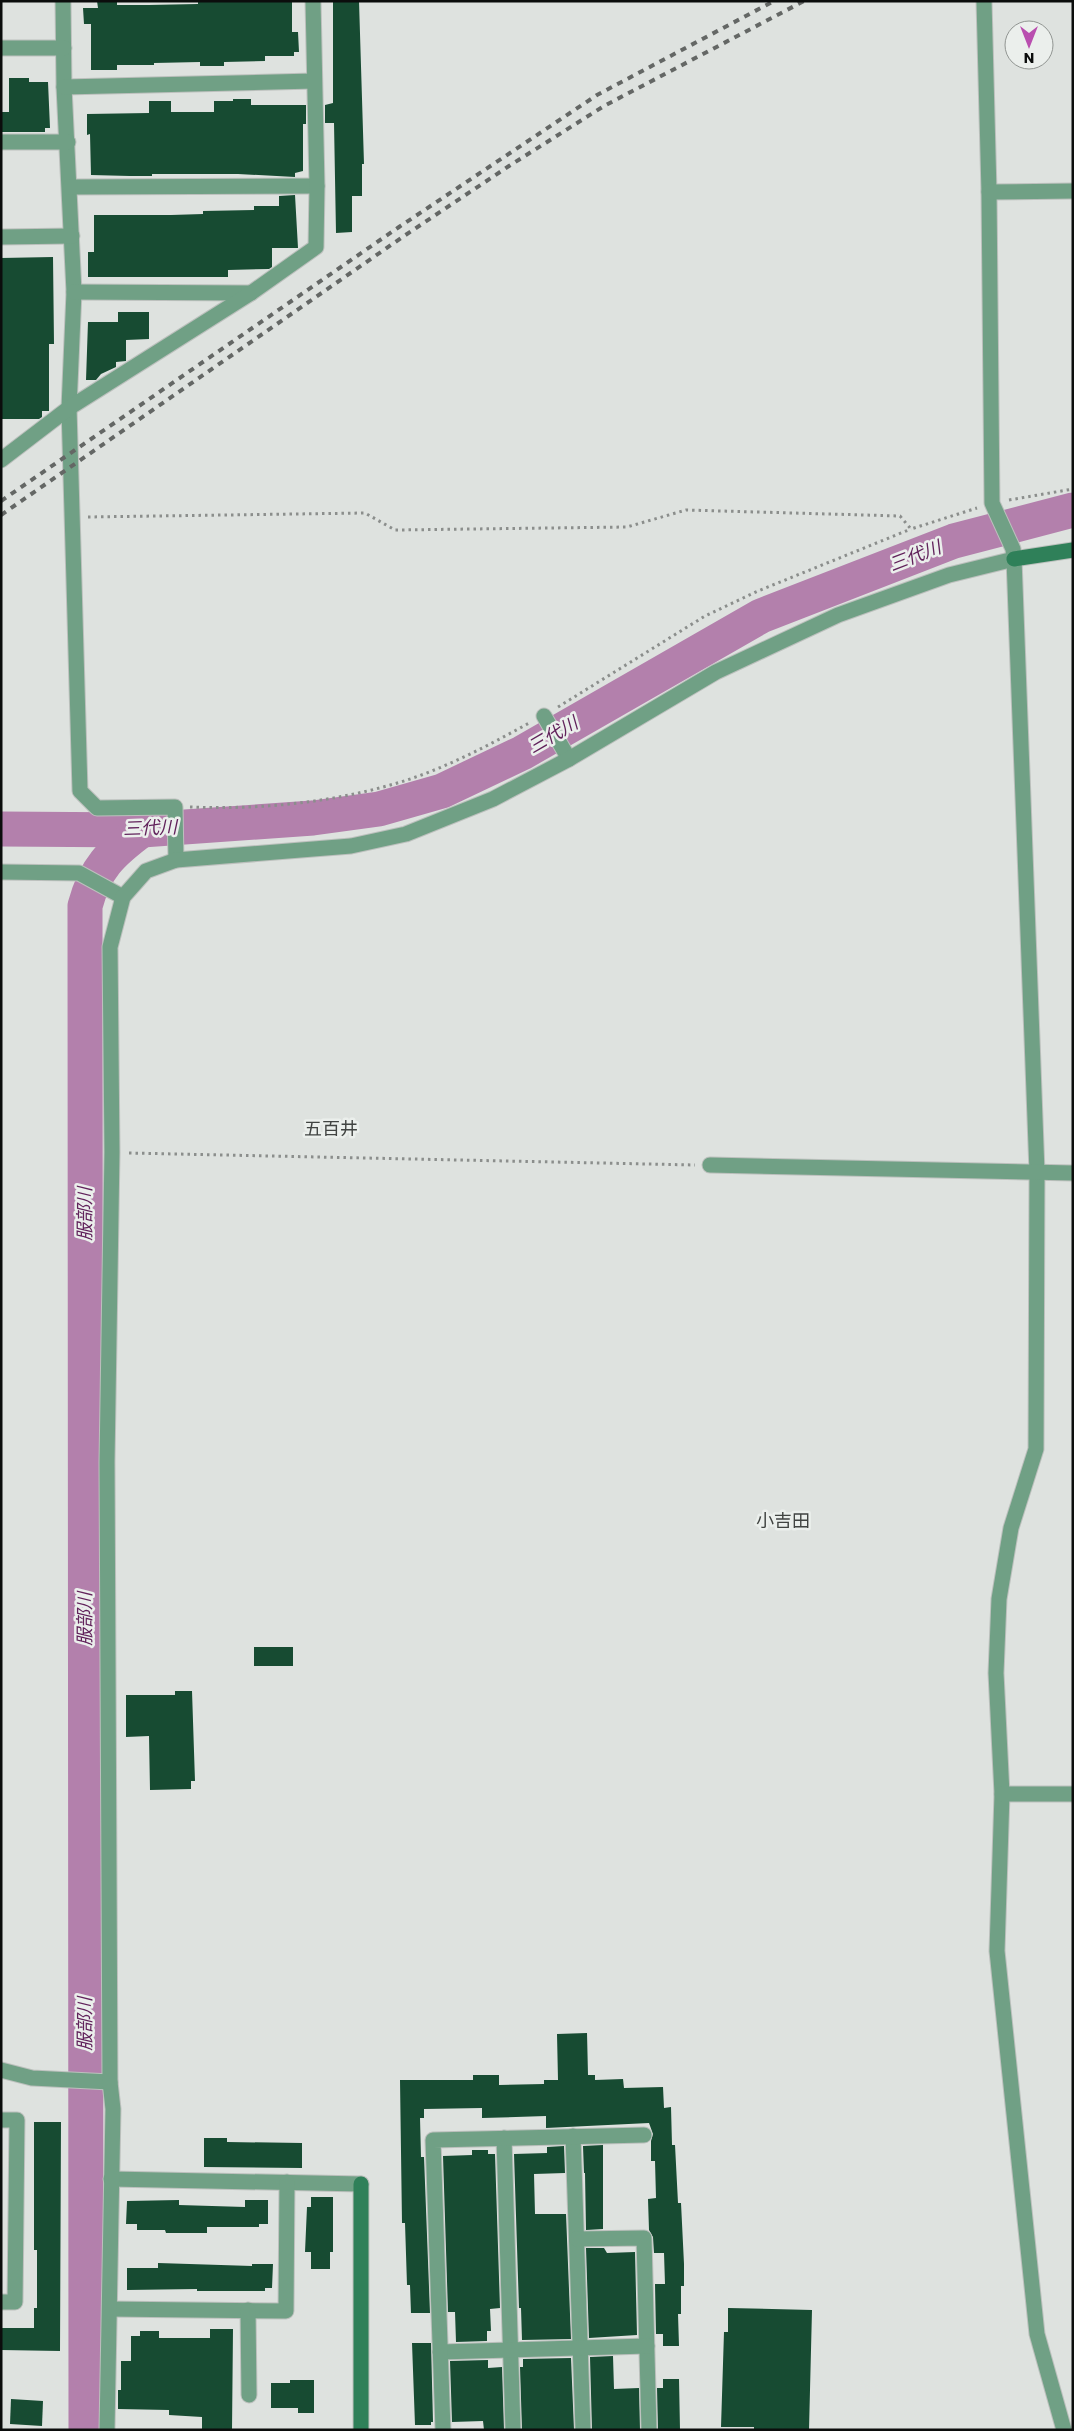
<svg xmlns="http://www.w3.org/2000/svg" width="1074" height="2431" font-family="Poppins,'Noto Sans JP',sans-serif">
<rect width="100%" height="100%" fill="#dee2df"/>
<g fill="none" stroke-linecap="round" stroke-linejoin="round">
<g stroke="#b380ac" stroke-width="35">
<polyline points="1,829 142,830 313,818 379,809 442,791 522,753 761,616 954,541 1073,510"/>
<path d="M86,2430L85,906C95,868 111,853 142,830"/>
</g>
</g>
<g fill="#174b32">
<polygon points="97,1 117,1 117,5 148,5 198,4 198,1 292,1 292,32 298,32 299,52 294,52 294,56 265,56 265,61 224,62 224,66 200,66 200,62 154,63 154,65 117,65 117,70 91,70 91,24 84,24 83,8 98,8"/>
<polygon points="333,1 359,1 364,164 362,164 362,196 352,196 352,232 336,233 334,123 325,123 325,105 333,103"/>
<polygon points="9,78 29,78 29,82 48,82 50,128 45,128 45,132 1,132 1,112 9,112"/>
<polygon points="233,99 251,99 251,105 306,105 306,124 303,124 303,171 295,173 295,177 238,174 152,174 152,176 130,176 91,175 90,134 87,135 87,114 149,113 149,101 171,101 171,112 214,112 214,101 233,101"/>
<polygon points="295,195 298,248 272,248 272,267 269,269 228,270 228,277 88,277 88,252 94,252 94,215 171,215 203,214 203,211 254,210 254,206 279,206 279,196"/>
<polygon points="53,257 54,344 49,344 49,411 42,411 42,417 39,419 1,419 1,258"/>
<polygon points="118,312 149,312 149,339 126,340 126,361 116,362 116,367 101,374 96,380 86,380 88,322 118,322"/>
<rect x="254" y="1647" width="39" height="19"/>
<polygon points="175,1691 192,1691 195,1781 191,1781 191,1789 150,1790 149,1736 126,1737 126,1695 175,1695"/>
<polygon points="587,2033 588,2075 595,2075 595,2080 623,2079 624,2088 663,2087 664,2108 671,2107 672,2145 675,2145 678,2203 681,2203 684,2264 684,2286 681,2286 681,2314 678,2314 679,2346 663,2346 663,2334 656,2334 655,2284 665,2284 664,2253 654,2253 653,2237 649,2230 648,2199 656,2198 655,2161 651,2161 651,2141 653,2134 649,2123 546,2128 546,2116 482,2118 482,2108 424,2109 424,2118 420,2118 421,2157 424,2157 430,2313 411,2313 410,2285 407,2285 405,2223 402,2223 400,2080 473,2080 473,2075 499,2075 499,2085 544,2084 544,2080 558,2080 557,2034"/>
<polygon points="34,2122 61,2122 60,2351 1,2350 1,2328 34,2328 34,2308 37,2308 37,2250 34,2250"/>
<polygon points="204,2138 227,2138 227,2142 302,2143 302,2168 204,2167"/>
<polygon points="603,2145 603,2229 586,2230 585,2173 584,2173 583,2146"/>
<polygon points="564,2146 565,2173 534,2174 535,2214 566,2214 571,2339 522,2340 521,2308 519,2308 514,2154 547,2153 547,2147"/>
<polygon points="472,2150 488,2150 488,2154 495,2154 500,2308 490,2309 491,2331 487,2331 487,2341 456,2342 455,2312 448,2312 443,2156 472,2155"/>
<polygon points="311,2197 333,2197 333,2252 330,2252 330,2269 311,2269 311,2252 305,2252 307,2207 311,2207"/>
<polygon points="179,2200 179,2205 245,2207 245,2200 268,2200 268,2224 259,2224 259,2227 207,2227 207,2233 166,2233 165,2230 137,2230 137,2224 126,2224 127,2201"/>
<polygon points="586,2248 604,2248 607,2253 635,2252 637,2335 589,2338"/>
<polygon points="158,2263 252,2266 252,2264 273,2264 272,2288 265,2288 265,2291 197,2291 197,2289 127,2290 127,2268 158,2268"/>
<polygon points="728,2308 812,2310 809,2430 754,2430 754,2427 721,2427 724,2332 728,2332"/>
<polygon points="210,2329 233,2329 232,2430 202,2430 202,2417 169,2415 169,2410 118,2409 118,2390 121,2390 121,2361 131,2361 131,2336 140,2336 140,2331 159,2331 159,2338 210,2338"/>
<polygon points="412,2343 431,2343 433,2422 431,2422 431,2425 415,2425"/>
<polygon points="613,2356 614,2389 639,2388 640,2430 592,2430 590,2357"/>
<polygon points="571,2358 574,2430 522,2430 520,2367 523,2367 523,2359"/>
<polygon points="488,2360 488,2368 502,2367 504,2430 484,2430 483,2421 452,2422 450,2361"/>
<polygon points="663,2379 679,2379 680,2430 658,2430 657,2388 663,2388"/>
<polygon points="290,2380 314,2380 314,2413 298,2413 298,2408 271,2408 271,2383 290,2383"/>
<polygon points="11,2399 43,2401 42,2426 10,2424"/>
</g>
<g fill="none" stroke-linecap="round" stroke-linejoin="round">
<defs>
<g id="street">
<polyline points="63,1 64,87 74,292 69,408 80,791 97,808 175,807 176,860"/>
<polyline points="984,1 989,192 992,503 1013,549 1014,559 1037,1172 1036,1449 1011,1528 999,1599 996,1673 1002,1794 997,1951 1037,2334 1064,2430"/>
<polyline points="1,48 64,48"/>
<polyline points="64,87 314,81"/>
<polyline points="1,142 68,142"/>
<polyline points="70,187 317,186"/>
<polyline points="989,192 1073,191"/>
<polyline points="1,237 72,236"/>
<polyline points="74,292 251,293"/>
<polyline points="1,460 69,408 251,293 316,247 317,186 313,1"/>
<polyline points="544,716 569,759"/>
<polyline points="1,872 79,873 123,897"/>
<polyline points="710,1165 1073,1173"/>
<polyline points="1002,1794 1073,1794"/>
<polyline points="1,2070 32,2078 110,2082"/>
<polyline points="1,2120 17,2120 15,2302 1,2302"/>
<polyline points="573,2136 583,2430"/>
<polyline points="504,2138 513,2430"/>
<polyline points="111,2179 361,2184"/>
<polyline points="577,2239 644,2238 649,2430"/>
<polyline points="110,2309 286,2311 287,2182"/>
<polyline points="248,2310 249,2395"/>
<polyline points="440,2352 647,2346"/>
<polyline points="107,2430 113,2109 110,2082 107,1462 112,1152 110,947 123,897 146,871 176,860 351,846 406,834 493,799 569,759 716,672 838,615 949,575 1014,559"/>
<polyline points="443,2430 433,2140 644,2135"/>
</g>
<g id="secondary">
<polyline points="1014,559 1073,550"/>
<polyline points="361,2430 361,2184"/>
</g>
</defs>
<use href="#street" stroke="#bcc0bd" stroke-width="17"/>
<use href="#secondary" stroke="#bcc0bd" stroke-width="17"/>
<g stroke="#8b8e8c" stroke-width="3" stroke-dasharray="2.5 4" stroke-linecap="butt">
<polyline points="1009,500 1073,489"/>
<polyline points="88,517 365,513 395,530 627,527 686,510 900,516 911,529 977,508"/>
<polyline points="558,707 705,616 758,591 911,529"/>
<path d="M190,807C263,810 338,802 407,780C450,766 491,744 531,722"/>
<polyline points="129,1153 695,1165"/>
</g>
<use href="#street" stroke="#70a085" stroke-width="15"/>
<use href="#secondary" stroke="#2f8059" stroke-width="15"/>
<g stroke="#646765" stroke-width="4" stroke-dasharray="6 6" stroke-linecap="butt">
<polyline points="1,501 399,227 597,95 774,1"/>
<polyline points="1,515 404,236 509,166 604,106 804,1"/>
</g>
</g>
<g text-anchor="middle" stroke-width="5" stroke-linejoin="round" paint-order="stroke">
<g font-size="18" font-style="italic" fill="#61225b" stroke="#ebefec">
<text transform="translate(915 556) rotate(-21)" y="6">三代川</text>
<text transform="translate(553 735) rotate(-30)" y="6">三代川</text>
<text transform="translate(150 828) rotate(-2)" y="6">三代川</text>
<text transform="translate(85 1214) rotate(-90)" y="6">服部川</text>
<text transform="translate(85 1619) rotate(-90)" y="6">服部川</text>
<text transform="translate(85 2024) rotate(-90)" y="6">服部川</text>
</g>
<g font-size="18" fill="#414442" stroke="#ebefec">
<text x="331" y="1135">五百井</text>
<text x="783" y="1527">小吉田</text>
</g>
</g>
<rect width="1074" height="2431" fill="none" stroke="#0b0d0c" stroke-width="5"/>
<g transform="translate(1029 45) rotate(180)"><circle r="24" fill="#ebefec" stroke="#919592"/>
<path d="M0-4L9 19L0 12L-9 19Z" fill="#b94eaf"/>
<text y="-8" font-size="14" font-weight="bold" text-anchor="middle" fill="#0b0d0c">N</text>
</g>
</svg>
